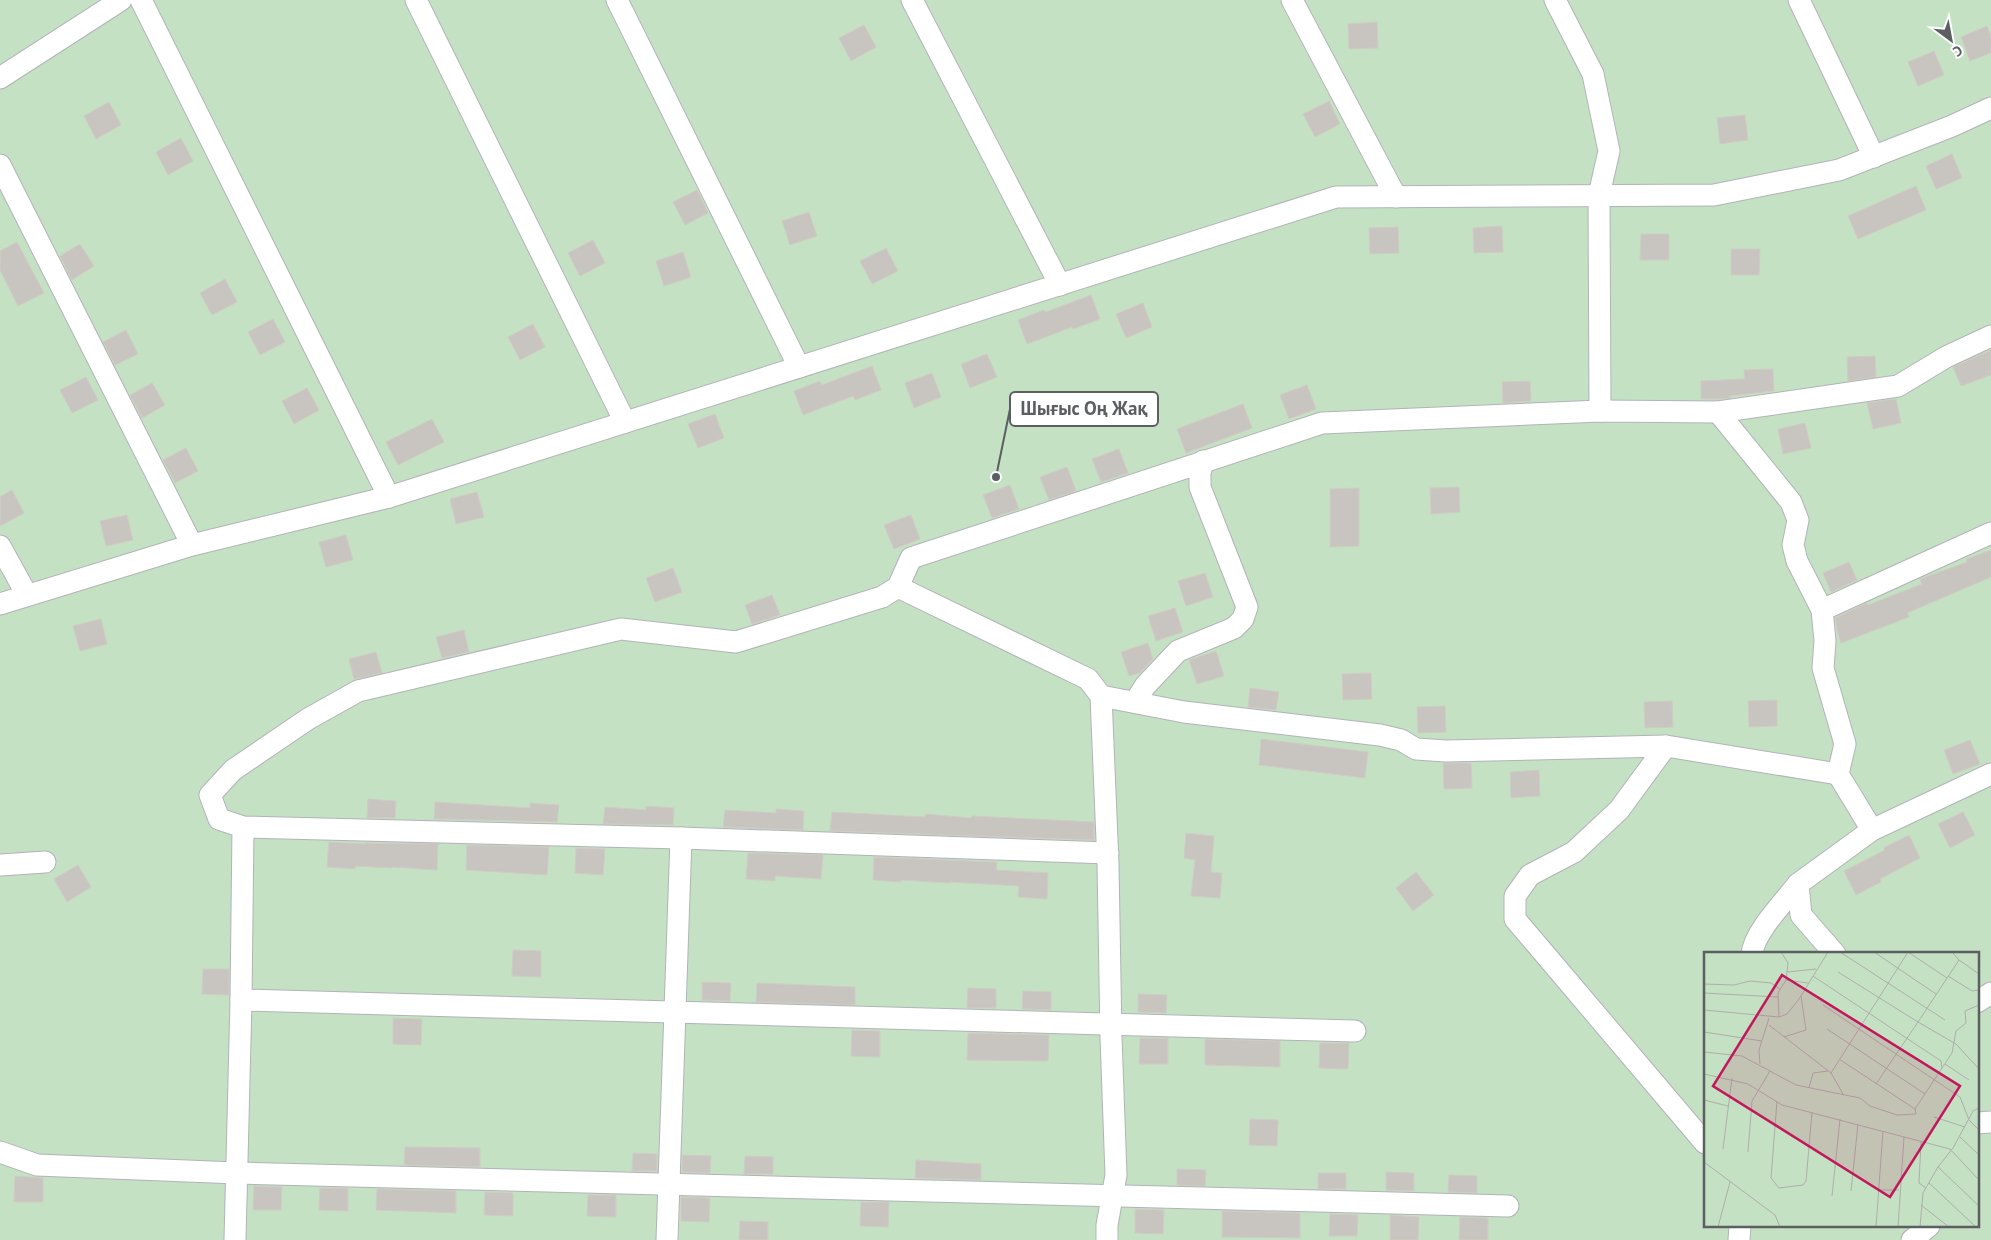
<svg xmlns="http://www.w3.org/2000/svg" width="1991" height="1240" font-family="'PT Sans',sans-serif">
<rect width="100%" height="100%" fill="#eceae4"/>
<path fill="#c4e1c3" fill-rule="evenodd" d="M0,0H1991V1240H0ZM1705,954H1977V1226H1705Z"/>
<g fill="#c8c5c0" stroke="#d0ccc3">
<polygon points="1377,22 1378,48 1349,49 1348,24"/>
<polygon points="864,25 876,47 851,61 839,38"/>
<polygon points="1987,26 1991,36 1991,53 1970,61 1961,37"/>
<polygon points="1934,51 1944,75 1918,86 1908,62"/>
<polygon points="1329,101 1340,124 1315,137 1303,114"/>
<polygon points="109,102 121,125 96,139 84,116"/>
<polygon points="1745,115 1748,140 1720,144 1717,118"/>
<polygon points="181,138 193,161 168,175 156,152"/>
<polygon points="1952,154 1962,178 1936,189 1926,166"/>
<polygon points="1916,186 1926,210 1858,239 1848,216"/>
<polygon points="697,190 708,213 685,225 673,202"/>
<polygon points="809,212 817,236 790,245 782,221"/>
<polygon points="1502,226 1503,252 1474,253 1473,228"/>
<polygon points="1398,227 1399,253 1370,254 1369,228"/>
<polygon points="1641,234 1669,234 1669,260 1640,260"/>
<polygon points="593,240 605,263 580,276 568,253"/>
<polygon points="17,242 44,293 18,306 0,270 0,251"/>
<polygon points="80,244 94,266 72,280 60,256"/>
<polygon points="886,248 898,271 872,284 860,261"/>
<polygon points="1731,249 1760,249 1759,275 1731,275"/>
<polygon points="683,252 691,277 664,286 656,261"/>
<polygon points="225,279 237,302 212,315 200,293"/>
<polygon points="1091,295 1100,319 1073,329 1072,327 1027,344 1018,320 1044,310 1046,312"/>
<polygon points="1143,303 1152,327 1126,338 1116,314"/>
<polygon points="273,319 285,342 260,355 248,332"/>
<polygon points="533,324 545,347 520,360 508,337"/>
<polygon points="126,330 138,354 115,365 103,342"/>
<polygon points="1991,350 1991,375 1961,386 1953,367"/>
<polygon points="987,354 997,377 970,388 961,364"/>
<polygon points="1875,356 1876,377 1848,381 1847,357"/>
<polygon points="872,366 881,390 855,400 853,396 803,415 794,391 820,381 822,385"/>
<polygon points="1773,369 1774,391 1730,396 1730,398 1717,399 1701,399 1701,381 1745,379 1744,370"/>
<polygon points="932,373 941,397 914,408 905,383"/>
<polygon points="86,377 98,400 72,413 60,390"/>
<polygon points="1530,381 1531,401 1503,403 1502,382"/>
<polygon points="152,383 165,405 142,418 130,395"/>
<polygon points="1307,385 1316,409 1289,419 1280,395"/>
<polygon points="307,388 319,410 294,424 282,401"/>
<polygon points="1896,399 1901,423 1873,429 1867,403"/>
<polygon points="1243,404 1252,428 1186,453 1177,429"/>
<polygon points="715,414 724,438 698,448 688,424"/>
<polygon points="432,419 444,442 398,465 386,442"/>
<polygon points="1805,423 1811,448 1783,454 1778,429"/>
<polygon points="186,448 198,471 175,483 163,460"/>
<polygon points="1119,449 1128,473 1101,482 1092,459"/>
<polygon points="1067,467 1076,491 1049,500 1040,477"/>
<polygon points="1010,485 1019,509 992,518 983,495"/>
<polygon points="1459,487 1460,512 1431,514 1430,488"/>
<polygon points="1359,488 1359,546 1330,547 1330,489"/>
<polygon points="12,490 24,513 0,526 0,497"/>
<polygon points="477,492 484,517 456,524 450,499"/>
<polygon points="127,515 133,540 106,546 100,521"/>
<polygon points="911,515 920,539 894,549 884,525"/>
<polygon points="346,535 353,560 326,567 319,542"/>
<polygon points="1991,550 1991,577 1907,613 1909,617 1841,643 1837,630 1835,618 1867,603 1868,605 1922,584 1920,579 1967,562 1966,559"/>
<polygon points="1849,562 1857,580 1831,592 1823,573"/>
<polygon points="673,568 682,592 655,602 646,578"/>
<polygon points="1205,573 1213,597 1186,606 1178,581"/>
<polygon points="772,595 780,615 752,624 745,605"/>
<polygon points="1175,608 1183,632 1156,641 1148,616"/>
<polygon points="101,619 107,644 80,651 73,626"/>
<polygon points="464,630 469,652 442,658 436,637"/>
<polygon points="1148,643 1153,659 1140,673 1129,676 1121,652"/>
<polygon points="1216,651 1224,676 1197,684 1189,660"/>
<polygon points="376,652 382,673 354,679 349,659"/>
<polygon points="1371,673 1372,699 1343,700 1342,674"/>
<polygon points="1250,688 1279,692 1276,710 1248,707"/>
<polygon points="1777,700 1777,726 1749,727 1748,701"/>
<polygon points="1672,701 1673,727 1645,728 1644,702"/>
<polygon points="1445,706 1446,732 1418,733 1417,707"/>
<polygon points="1261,739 1368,752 1365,778 1259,765"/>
<polygon points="1970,740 1980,764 1953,774 1944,750"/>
<polygon points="1443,763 1471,763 1472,788 1444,789"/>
<polygon points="1539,770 1540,796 1511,798 1510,772"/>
<polygon points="368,799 396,801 395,818 367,818"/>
<polygon points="435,802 530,808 530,803 559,805 557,822 434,819"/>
<polygon points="646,806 674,808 673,825 603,824 605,807 646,810"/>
<polygon points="776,809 804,811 803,830 723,827 725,810 776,813"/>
<polygon points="832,812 925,817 925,814 971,818 972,816 1094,822 1094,840 830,831"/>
<polygon points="1963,812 1975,835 1950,848 1938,824"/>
<polygon points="1186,833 1214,836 1211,872 1222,873 1220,898 1191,896 1195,860 1184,858"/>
<polygon points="1909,835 1920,858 1880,879 1881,882 1856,895 1844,871 1885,850 1883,848"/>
<polygon points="329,842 365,844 365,843 438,844 437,870 392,867 392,868 355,866 355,869 327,867"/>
<polygon points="467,845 549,847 547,875 466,870"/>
<polygon points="576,848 605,849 603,875 575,873"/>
<polygon points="748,853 823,855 821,879 775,876 775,881 746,879"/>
<polygon points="874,857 997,862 996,870 1048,873 1047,899 1018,897 1019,886 950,882 950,883 901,880 901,882 873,880"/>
<polygon points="78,865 91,887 67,902 54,879"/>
<polygon points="1416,872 1434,895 1413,911 1396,888"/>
<polygon points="513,950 541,951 541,977 512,976"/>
<polygon points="203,969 229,969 229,995 202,994"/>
<polygon points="702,982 731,983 730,1001 702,1000"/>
<polygon points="757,983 855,987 855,1005 756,1002"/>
<polygon points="968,988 996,989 996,1008 967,1008"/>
<polygon points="1023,991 1051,992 1051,1010 1022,1009"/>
<polygon points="1138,994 1167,995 1166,1013 1138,1012"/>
<polygon points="393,1018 422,1019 421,1045 393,1044"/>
<polygon points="852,1030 880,1031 880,1057 851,1056"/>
<polygon points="968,1033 1049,1035 1048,1061 967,1060"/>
<polygon points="1140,1038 1168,1038 1168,1064 1139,1064"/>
<polygon points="1205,1039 1280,1041 1280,1067 1205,1065"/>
<polygon points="1320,1043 1349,1043 1348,1069 1319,1068"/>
<polygon points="1250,1119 1278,1120 1277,1146 1249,1145"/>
<polygon points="405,1147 480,1148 480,1167 404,1165"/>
<polygon points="633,1153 657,1154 657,1171 632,1171"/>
<polygon points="682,1155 711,1156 710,1173 682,1172"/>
<polygon points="745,1156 773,1157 773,1174 744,1174"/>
<polygon points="916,1160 981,1164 981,1180 915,1178"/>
<polygon points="1177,1169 1206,1170 1205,1186 1177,1185"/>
<polygon points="1386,1172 1414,1173 1414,1191 1386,1190"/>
<rect x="1318" y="1173" width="28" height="16"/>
<polygon points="1449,1175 1477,1176 1477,1193 1448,1192"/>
<polygon points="15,1176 43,1178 43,1202 14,1202"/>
<polygon points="254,1186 282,1187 281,1210 253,1210"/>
<polygon points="320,1188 348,1188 348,1211 319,1210"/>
<polygon points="377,1189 456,1191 456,1213 376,1210"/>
<polygon points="485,1192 513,1193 513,1216 484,1215"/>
<polygon points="588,1195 616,1195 616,1217 587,1216"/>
<polygon points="681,1197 710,1198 709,1222 681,1221"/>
<polygon points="861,1202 889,1202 888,1227 860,1226"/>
<polygon points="1135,1209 1164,1210 1163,1234 1135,1233"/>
<polygon points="1222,1211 1300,1213 1300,1238 1222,1237"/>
<polygon points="1330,1214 1358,1215 1357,1236 1329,1236"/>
<polygon points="1390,1215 1419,1217 1418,1240 1390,1240"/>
<polygon points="1460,1217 1488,1218 1488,1240 1459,1240"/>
<polygon points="740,1221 768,1222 768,1240 739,1240"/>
</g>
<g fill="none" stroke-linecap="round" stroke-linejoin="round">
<defs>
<g id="minor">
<polyline points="141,0 389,497"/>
<polyline points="416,0 625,422"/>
<polyline points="617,0 799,367"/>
<polyline points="912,0 1060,285"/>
<polyline points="1292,0 1396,197"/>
<polyline points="1555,0 1593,74 1609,151 1599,195 1600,411"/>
<polyline points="1799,0 1874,157"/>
<polyline points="0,78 121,0"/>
<polyline points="0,165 192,545"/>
<polyline points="1718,412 1791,502 1798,520 1793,545 1797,561 1822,610 1825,641 1823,668 1845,744 1838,774 1872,830"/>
<polyline points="0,546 27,595"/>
<polyline points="898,587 1088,679 1101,696 1108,864 1111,1037 1116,1175 1107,1225 1107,1240"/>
<polyline points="0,604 192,545 389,497 1336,197 1714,195 1839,170 1952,126 1991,108"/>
<polyline points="1822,610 1991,533"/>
<polyline points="1101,696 1184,712 1380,735 1401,740 1416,749 1446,751 1666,746 1838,774"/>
<polyline points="1135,702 1145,686 1178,651 1234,628 1243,619 1247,607 1200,487 1200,473 1203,461"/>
<polyline points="1666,746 1619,810 1574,852 1530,875 1515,896 1515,919 1705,1143"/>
<polyline points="1108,853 681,838 243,827 219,819 210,795 233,770 308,719 358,691 621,629 736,642 882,597 898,587 911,558 1322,423 1600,411 1718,412 1898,386 1946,357 1991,336"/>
<polyline points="0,865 45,862"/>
<path d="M1752,954C1754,932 1785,901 1798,884"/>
<polyline points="1835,954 1801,915 1798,884 1872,830 1991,774"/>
<polyline points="241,1000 1355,1031"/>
<polyline points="1977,1002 1991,993"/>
<polyline points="1977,1123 1991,1122"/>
<polyline points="0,1152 37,1165 237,1173 1508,1206"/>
<polyline points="235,1240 241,1000 243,827"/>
<polyline points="667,1240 681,838"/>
<polyline points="1739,1240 1740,1226"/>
<polyline points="1912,1240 1929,1226"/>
</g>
</defs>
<use href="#minor" stroke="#b1b4b7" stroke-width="23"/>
<use href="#minor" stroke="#fff" stroke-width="21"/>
</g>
<g transform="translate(1704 952)">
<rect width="275" height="275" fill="#eceae4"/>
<path d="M0,0H275V275H0Z" fill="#c4e1c3"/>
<path fill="none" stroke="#aeaeac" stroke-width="1" d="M136,0L241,68M170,0L232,42M204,0L243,26M248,0L255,8L214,70L252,92L275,117M255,8L275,22M83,20L112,17M134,20L214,70L172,132M244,24L268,39L275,38M82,28L104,31M0,32L30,33L46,29L67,31L76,37M0,41L74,45M119,53L256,145L265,168L275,178M0,58L75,65L74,41L82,28L84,11L77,0M75,65L83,62L95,47L124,0M65,73L127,121L139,142M123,77L221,142M0,80L58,89M80,85L102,78L97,44M0,100L38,104L92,133L156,146L166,154L193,163L212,162L211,157L238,116L237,109L109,24M135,107L211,157M56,112L55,98L65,66M241,112L265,128M238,116L248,101L252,79L262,71L261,59L275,53M127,121L204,0M0,122L44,132L78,153L246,197M105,136L109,121L124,119M0,148L24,154M73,149L67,226L75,236L99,233L102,229L108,160M275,156L269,159L249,196L234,215L275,254M230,165L261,175M256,185L275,203M217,190L215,231L222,236M19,197L28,126M246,197L275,228M44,200L48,149L66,119M0,210L71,263L76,275M225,231L272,275M174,238H195M147,239L154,172M128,244L136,167M217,253L245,275M14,275L26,230M172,275L179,179M194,275L200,185M216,275L219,241L234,215"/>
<path fill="#c2185b" fill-opacity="0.15" stroke="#c2185b" stroke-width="2.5" d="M78,23L256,134L186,245L9,134Z"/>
<rect width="275" height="275" fill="none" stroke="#5c5f62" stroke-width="2.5"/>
</g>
<path fill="none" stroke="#5c5f62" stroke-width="2" d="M996 477L1010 409"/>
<circle fill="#5c5f62" stroke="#fff" stroke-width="2" cx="996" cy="477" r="5"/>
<rect fill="#fff" stroke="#5c5f62" stroke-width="2" x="1010" y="392" width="148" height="34" rx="5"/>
<g font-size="19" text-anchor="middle" font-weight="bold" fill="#5c5f62">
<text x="1084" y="415">Шығыс Оң Жақ</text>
</g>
<g transform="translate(1951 40) rotate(148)" stroke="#ffffff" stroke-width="4" paint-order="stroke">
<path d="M0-4L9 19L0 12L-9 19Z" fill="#5c5f62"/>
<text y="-8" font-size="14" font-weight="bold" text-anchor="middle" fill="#5c5f62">С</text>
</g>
</svg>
